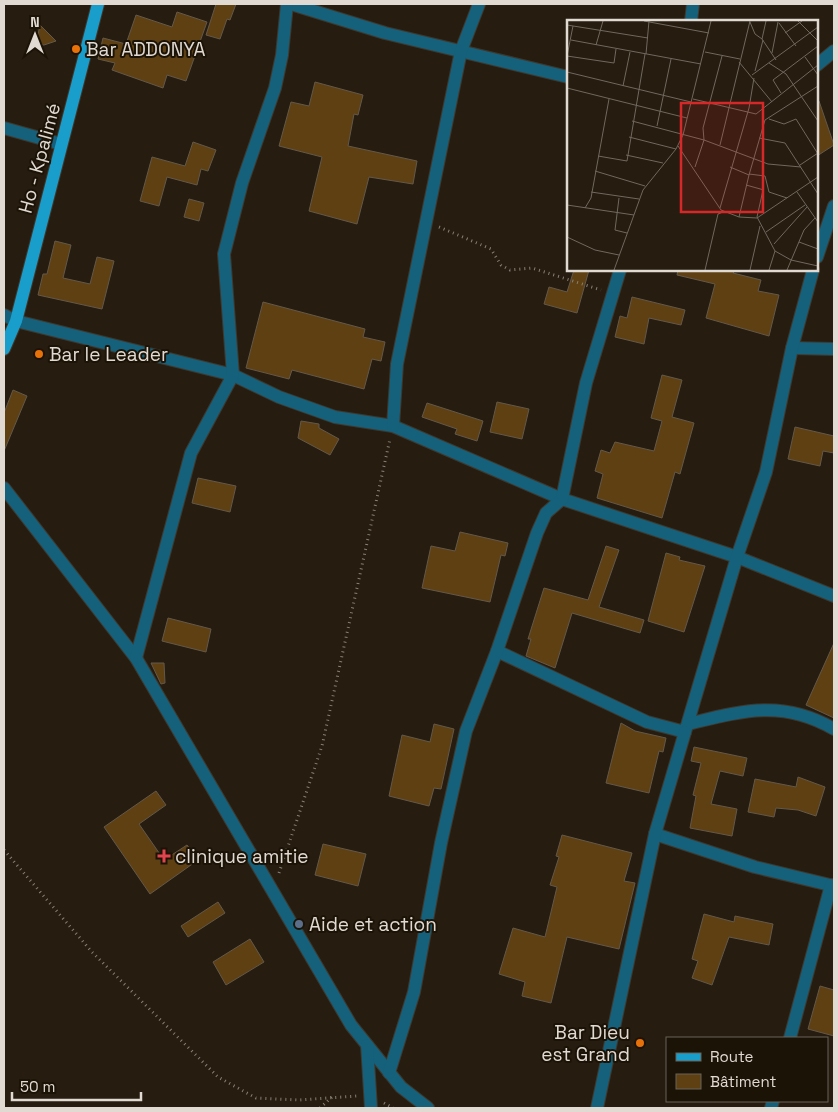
<svg xmlns="http://www.w3.org/2000/svg" width="838" height="1112" font-family="'Space Grotesk',sans-serif">
<rect width="100%" height="100%" fill="#261c10"/>
<g fill="#5e4013" stroke="#63584a">
<polygon points="216,4 236,4 230,20 227,19 220,39 206,35"/>
<polygon points="177,12 207,22 186,81 167,75 163,88 112,70 115,63 98,59 103,38 126,44 136,15 172,27"/>
<polygon points="40,25 56,41 44,45 36,44"/>
<polygon points="315,82 363,95 358,115 354,114 348,146 417,161 413,184 369,177 357,224 309,211 322,157 279,146 291,102 309,106"/>
<polygon points="817,101 819,101 834,145 817,156"/>
<polygon points="193,142 216,150 208,171 201,169 197,185 167,177 159,206 140,201 152,157 185,166"/>
<polygon points="189,199 204,203 199,221 184,217"/>
<polygon points="55,241 71,245 63,278 90,284 97,257 114,261 102,309 38,295 43,274 47,274"/>
<polygon points="574,270 589,270 577,313 544,304 549,287 567,292"/>
<polygon points="678,270 736,270 733,273 761,280 758,291 779,295 769,336 706,318 715,284 677,275"/>
<polygon points="632,297 685,310 681,325 649,318 644,344 615,337 620,316 627,318"/>
<polygon points="263,302 365,329 363,337 385,342 381,361 372,359 364,389 292,370 289,379 246,368"/>
<polygon points="662,375 682,380 672,417 694,423 680,474 675,472 662,518 597,498 603,474 595,471 601,450 610,453 615,442 654,451 662,421 651,418"/>
<polygon points="13,390 27,396 4,451 4,413"/>
<polygon points="497,402 529,409 522,439 490,432"/>
<polygon points="427,403 483,421 477,441 455,434 457,429 422,417"/>
<polygon points="301,421 319,424 319,428 339,439 330,455 298,438"/>
<polygon points="795,427 834,436 834,453 823,451 820,466 788,459"/>
<polygon points="198,478 236,486 230,512 192,503"/>
<polygon points="460,532 508,543 505,556 501,555 490,602 422,588 431,546 455,551"/>
<polygon points="606,546 619,550 599,607 644,620 640,633 572,613 555,668 526,656 531,639 528,639 544,588 588,600"/>
<polygon points="666,553 680,557 679,560 705,566 684,632 648,621"/>
<polygon points="168,618 211,629 206,652 162,641"/>
<polygon points="834,643 834,718 806,705"/>
<polygon points="151,663 164,663 165,683 161,684"/>
<polygon points="621,723 635,731 666,738 663,752 659,751 649,793 606,783"/>
<polygon points="434,724 454,729 441,789 434,788 429,806 389,796 402,735 430,742"/>
<polygon points="694,747 747,758 743,776 720,771 711,804 737,809 732,836 690,828 696,796 693,795 701,763 691,761"/>
<polygon points="798,777 825,787 816,816 798,810 776,808 774,817 748,812 755,779 796,787"/>
<polygon points="156,791 166,805 139,824 164,860 187,845 198,860 150,894 104,827"/>
<polygon points="562,835 632,853 624,881 635,883 619,949 567,937 551,1003 522,996 525,982 499,974 513,928 545,937 557,887 550,885 559,857 556,856"/>
<polygon points="323,844 366,854 358,886 315,875"/>
<polygon points="218,902 225,913 188,937 181,926"/>
<polygon points="704,914 734,922 735,916 773,924 769,945 729,937 712,985 692,978 698,961 692,959"/>
<polygon points="250,939 264,962 226,985 213,962"/>
<polygon points="820,986 834,990 834,1036 808,1029"/>
</g>
<g fill="none" stroke-linecap="round" stroke-linejoin="round">
<defs>
<g id="minor">
<polyline points="291,4 385,33 568,77"/>
<polyline points="691,21 693,4"/>
<polyline points="817,65 834,51"/>
<polyline points="4,128 61,144"/>
<polyline points="817,257 834,206"/>
<polyline points="4,315 16,321 233,375 279,397 335,417 393,426 562,499 737,557 834,596"/>
<polyline points="792,348 834,349"/>
<polyline points="393,426 397,364 461,51 479,4"/>
<polyline points="4,488 136,658 351,1025 401,1087 428,1108"/>
<polyline points="497,651 647,722 685,732 737,557 766,472 792,348 813,270"/>
<polyline points="136,658 191,453 233,375 224,254 242,183 275,88 282,55 287,4"/>
<path d="M688,724C742,711 782,699 834,729"/>
<polyline points="655,834 755,867 834,886"/>
<polyline points="790,1038 831,885"/>
<polyline points="367,1045 371,1108"/>
<polyline points="389,1073 414,992 441,843 466,731 497,651 537,533 546,513 562,499 586,383 620,270"/>
<polyline points="597,1108 655,834 685,732"/>
<polyline points="771,1108 773,1101"/>
</g>
<polyline id="major" points="4,349 16,321 98,4"/>
</defs>
<use href="#minor" stroke="#40372b" stroke-width="14"/>
<use href="#major" stroke="#40372b" stroke-width="14"/>
<g stroke="#898177" stroke-width="3" stroke-dasharray="1 4" stroke-linecap="butt">
<polyline points="439,227 491,249 501,265 510,270 532,268 601,290"/>
<polyline points="4,850 92,952 218,1077 256,1098 299,1100 357,1096"/>
<polyline points="279,873 322,746 390,439"/>
<polyline points="384,1103 393,1108"/>
<polyline points="320,1108 332,1097"/>
</g>
<use href="#minor" stroke="#15607b" stroke-width="12"/>
<use href="#major" stroke="#199ecc" stroke-width="12"/>
</g>
<g fill="#e8710a" stroke="#1c1307" stroke-width="2">
<circle cx="76" cy="49" r="5"/>
<circle cx="39" cy="354" r="5"/>
<circle cx="640" cy="1043" r="5"/>
</g>
<path fill="#e0444e" stroke="#1c1307" stroke-width="2" d="M161.5 848.5h5v5h5v5h-5v5h-5v-5h-5v-5h5z"/>
<circle fill="#5c6f8a" stroke="#1c1307" stroke-width="2" cx="299" cy="924" r="5"/>
<g text-anchor="middle" stroke-width="4" stroke-linejoin="round" paint-order="stroke">
<g font-size="19" fill="#e1dad2" stroke="#1c1307" text-anchor="start">
<text x="86" y="56">Bar ADDONYA</text>
<text x="49" y="361">Bar le Leader</text>
<text x="175" y="863">clinique amitie</text>
<text x="309" y="931">Aide et action</text>
<text x="630" y="1039" text-anchor="end">Bar Dieu<tspan x="630" dy="22">est Grand</tspan></text>
</g>
<g font-size="19" fill="#e1dad2" stroke="#1c1307">
<text transform="translate(39 158) rotate(-75)" y="7">Ho - Kpalimé</text>
</g>
</g>
<g transform="translate(567 20)">
<rect width="251" height="251" fill="#261c10"/>
<path fill="none" stroke="#71685e" stroke-width="1" d="M77,1L142,13M231,1L251,21M183,2L188,14L195,19L209,40M212,3L229,26M0,5L81,18M218,13L235,1M195,19L199,1M4,20L134,44M29,25L36,1M138,32L173,39M205,33L211,2M79,34L82,1M0,36L47,43L49,29M0,36L6,6M238,37L251,55M172,42L205,82M202,43L219,54L251,101M188,51L196,20M0,52L124,82M185,55L251,7M56,66L63,32M0,68L120,98M214,73L206,60L251,26M126,79L189,94L251,45M202,99L217,104L229,99L251,134M65,101L137,120L201,144L234,147M90,106L104,39M62,117L109,129M192,118L218,123L251,174M153,125L183,1M111,126L154,190L172,197L190,198L251,157M59,135L96,143M31,136L60,141L78,34M233,145L251,133M128,147L137,120L136,108L155,36M163,147L182,155L198,100L251,66M28,151L78,166M182,154L198,156L202,172L220,178M179,165L197,170M196,170L190,197L208,231L224,240L251,246M24,172L72,179M230,172L251,202M52,178L48,210L60,213M0,185L67,195M18,188L24,178L42,79M153,188L182,88L187,58M172,197L182,155M199,212L238,185M0,217L28,230L52,235M232,222L251,229M207,224L240,187M47,250L76,170L109,129L116,115L144,1M138,250L151,194L156,192M183,250L193,206M202,250L208,231M220,250L237,210L248,198"/>
<path fill="#d62828" fill-opacity="0.15" stroke="#d62828" stroke-width="2.5" d="M114,83H196V192H114Z"/>
<rect width="251" height="251" fill="none" stroke="#e1dad2" stroke-width="2.5"/>
</g>
<rect width="838" height="1112" fill="none" stroke="#e1dad2" stroke-width="10"/>
<rect x="666" y="1037" width="162" height="65" fill="#1c1307" stroke="#6b6358"/>
<rect x="676" y="1053" width="25" height="8" fill="#199ecc" stroke="#6b6358"/>
<text x="710" y="1062" font-size="15" fill="#e1dad2">Route</text>
<rect x="676" y="1074" width="25" height="15" fill="#5e4013" stroke="#6b6358"/>
<text x="710" y="1087" font-size="15" fill="#e1dad2">Bâtiment</text>
<g transform="translate(35 35)" stroke="#1c1307" stroke-width="4" paint-order="stroke">
<path d="M0-4L9 19L0 12L-9 19Z" fill="#e1dad2"/>
<text y="-8" font-size="14" font-weight="bold" text-anchor="middle" fill="#e1dad2">N</text>
</g>
<path d="M12 1092v8h129v-8" fill="none" stroke="#e1dad2" stroke-width="2.5"/>
<text x="20" y="1092" font-size="15" fill="#e1dad2" stroke="#1c1307" stroke-width="4" paint-order="stroke">50 m</text>
</svg>
